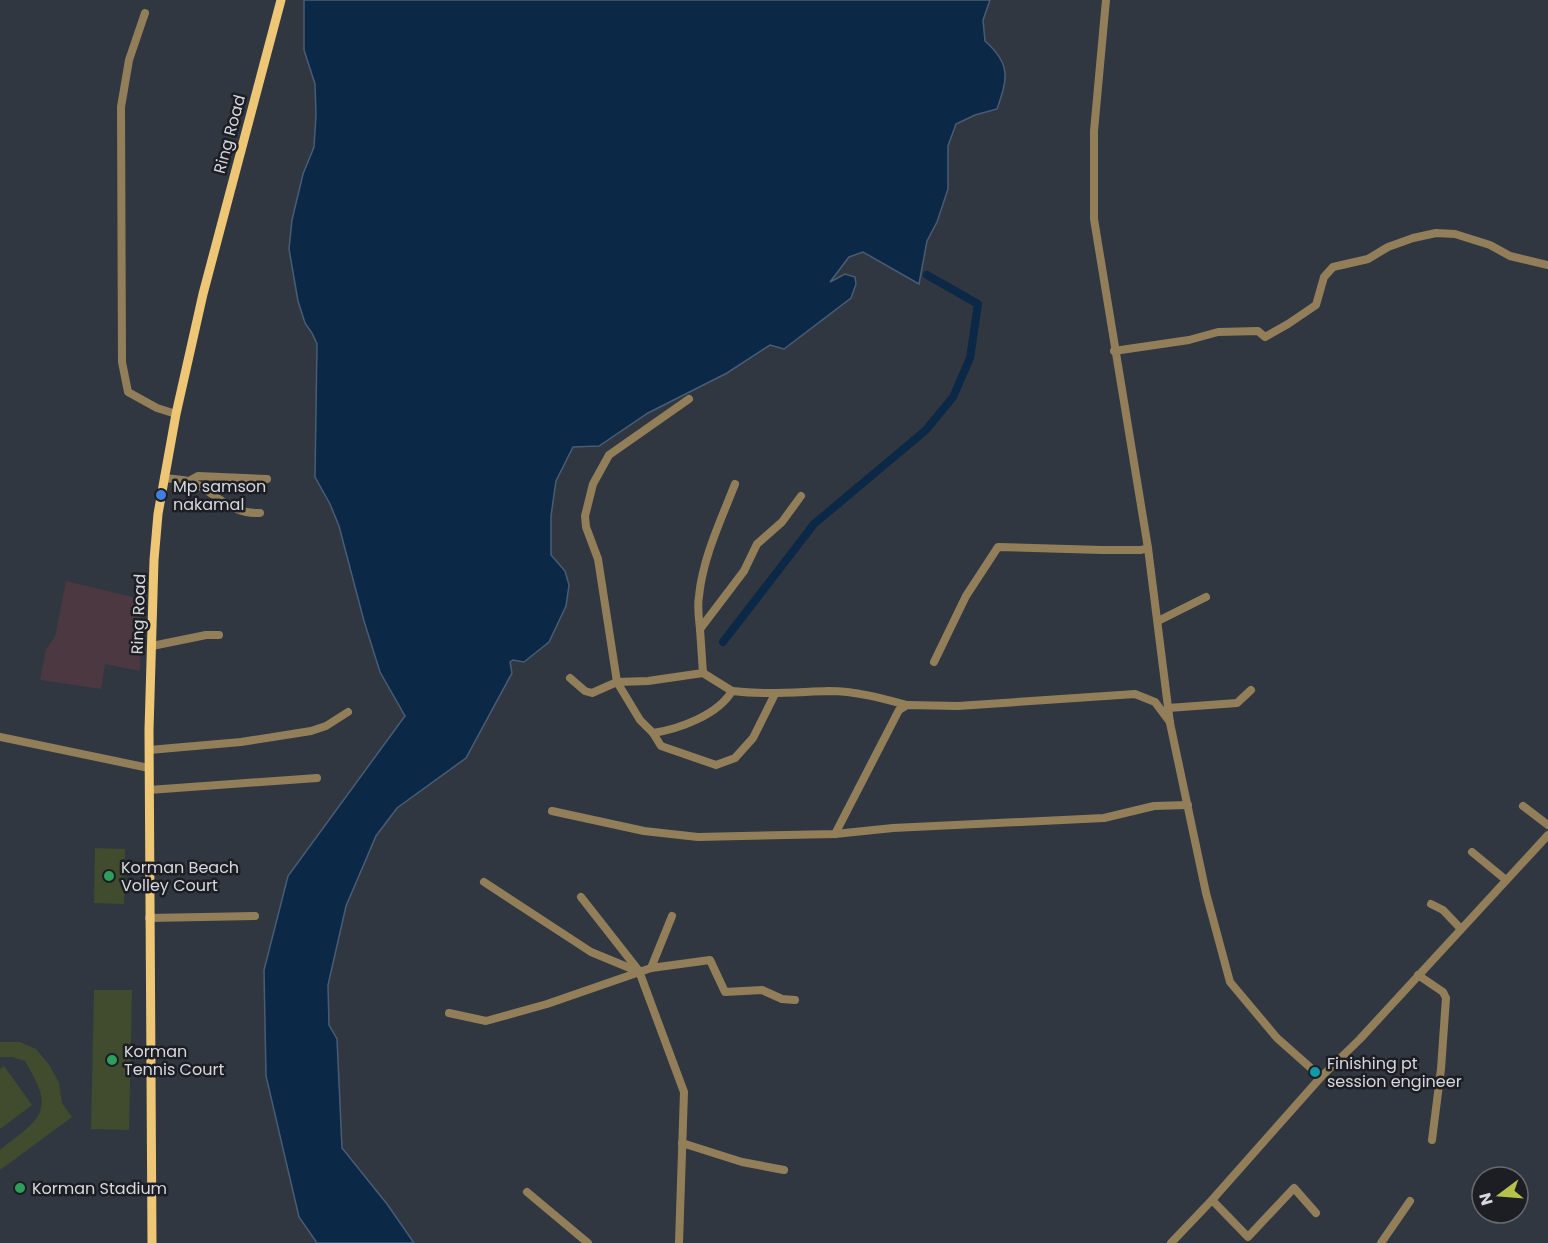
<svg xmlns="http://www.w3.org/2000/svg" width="1548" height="1243" font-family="Poppins,sans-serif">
<rect width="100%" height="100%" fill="#313741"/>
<polygon fill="#4b3841" points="66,581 141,599 140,671 105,664 101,689 40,680 46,649 55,637"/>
<g fill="#414b2d">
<polygon points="95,848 125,849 124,904 94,903"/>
<polygon points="94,990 132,990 129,1130 91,1129"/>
<path d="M0,1042H20L36,1049L50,1066L59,1083L62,1103L72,1117L0,1170V1150C42,1117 56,1112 25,1061L12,1057H0Z"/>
<polygon points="4,1066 32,1105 0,1129 0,1069"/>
</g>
<path fill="#0b2847" stroke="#485d75" stroke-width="1.5" d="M304,0H990L983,20L985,41C1011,64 1008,78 997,109L975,115L956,124L948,146V189L937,222L927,241L919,284L863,252L849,257L830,282L845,274L855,277L856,284L851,298L784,349L770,345L727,373L648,413L599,446L573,447L556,481L551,516V555L565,571L569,585L566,606L549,642L524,662L513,660L510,662L512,673L466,758L397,808L376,836L346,906L328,985L329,1025L337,1039L342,1148L387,1204L414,1243H317L299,1217L266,1076L264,970L288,876L405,716L380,672L364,621L339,526L330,504L315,477L317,344L312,333L305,323L298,301L289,249L292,220L303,174L314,147L316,115L315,84L304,50Z"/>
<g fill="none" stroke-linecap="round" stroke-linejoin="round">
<polyline stroke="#0b2847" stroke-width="8" points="723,642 814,524 926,430 953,397 970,358 978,304 927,275"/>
<g stroke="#927f5a" stroke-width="8">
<polyline points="1106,0 1094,131 1094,219 1148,548 1170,723 1206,893 1230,982 1277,1038 1321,1077"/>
<polyline points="145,13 129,60 121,107 122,362 128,392 157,408 176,414"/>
<polyline points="1114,351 1189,340 1218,332 1258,331 1265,337 1288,324 1316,305 1324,277 1333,267 1368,259 1388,247 1413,238 1436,233 1455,234 1490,245 1510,256 1548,265"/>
<path d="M689,399L609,455L593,484L585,516L586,527L598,559L617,682L640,720L653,733C679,729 718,715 732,691C766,695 795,692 829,691C855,691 881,698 907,705"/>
<path d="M164,478C173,479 184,479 192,482C218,494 229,514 260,513"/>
<polyline points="189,481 198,476 267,479"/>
<polyline points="1158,621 1206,597"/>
<path d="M700,629C699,619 697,607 699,596C703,557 721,520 735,484"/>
<polyline points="152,646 206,635 219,635"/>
<polyline points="934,662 966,596 998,547 1102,550 1141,550 1148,548"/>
<polyline points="703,673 700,629 744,571 757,544 782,522 801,496"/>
<polyline points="570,678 585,691 592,693 617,682 648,681 703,673 732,691"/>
<polyline points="1168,708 1237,703 1251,690"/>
<polyline points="653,733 661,746 716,765 735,758 753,738 775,694"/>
<polyline points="0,737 149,768"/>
<polyline points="149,750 241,742 311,731 326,726 348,712"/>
<polyline points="149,790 317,778"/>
<polyline points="1523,806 1548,825"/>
<polyline points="552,811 644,831 698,837 835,834 893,828 1104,818 1154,806 1188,805"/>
<polyline points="835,834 899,710 907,705 958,706 1135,694 1155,702 1170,722"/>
<polyline points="1472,852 1506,880"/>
<polyline points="484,882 591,952 637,971"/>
<polyline points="581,897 639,971 684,1092 679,1243"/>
<polyline points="1431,904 1443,910 1461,929"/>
<polyline points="149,918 255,916"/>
<polyline points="651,968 672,916"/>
<polyline points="1418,975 1443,992 1446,998 1441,1069 1432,1140"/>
<polyline points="449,1013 486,1021 547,1004 651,968 710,960 725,992 762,990 782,999 795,1000"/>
<polyline points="682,1143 742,1162 784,1170"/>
<polyline points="527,1192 588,1243"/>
<polyline points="1212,1200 1248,1237 1294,1188 1316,1213"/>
<polyline points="1171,1243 1212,1200 1321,1077 1360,1039 1548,835"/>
<polyline points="1381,1243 1410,1201"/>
</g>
<polyline stroke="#edc676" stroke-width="9" points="152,1243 149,730 154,560 158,514 176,414 203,294 281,0"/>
</g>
<circle fill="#3f7fe0" stroke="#1c1e23" stroke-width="2" cx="161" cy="495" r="6"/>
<g fill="#2e9e5b" stroke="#1c1e23" stroke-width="2">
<circle cx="109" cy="876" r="6"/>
<circle cx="112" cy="1060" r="6"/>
<circle cx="20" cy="1188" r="6"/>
</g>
<circle fill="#0f9aa8" stroke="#1c1e23" stroke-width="2" cx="1315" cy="1072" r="6"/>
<g text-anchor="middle" stroke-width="5" stroke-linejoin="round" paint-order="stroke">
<g font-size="16" fill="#d5d9df" stroke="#1c1e23">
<text transform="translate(229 134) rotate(-75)" y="6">Ring Road</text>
<text transform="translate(138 614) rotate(-88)" y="6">Ring Road</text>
</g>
<g font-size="16" fill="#d5d9df" stroke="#1c1e23" text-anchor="start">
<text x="173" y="492">Mp samson<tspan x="173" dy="18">nakamal</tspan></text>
<text x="121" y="873">Korman Beach<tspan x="121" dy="18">Volley Court</tspan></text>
<text x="124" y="1057">Korman<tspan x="124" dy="18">Tennis Court</tspan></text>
<text x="1327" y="1069">Finishing pt<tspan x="1327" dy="18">session engineer</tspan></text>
<text x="32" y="1194">Korman Stadium</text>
</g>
</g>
<g transform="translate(1500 1195) rotate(254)"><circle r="28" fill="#1c1e23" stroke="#66696e" stroke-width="1.5"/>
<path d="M0-4.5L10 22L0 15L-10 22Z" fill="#b4c24a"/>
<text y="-9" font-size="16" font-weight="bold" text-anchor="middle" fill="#d5d9df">N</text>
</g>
</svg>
